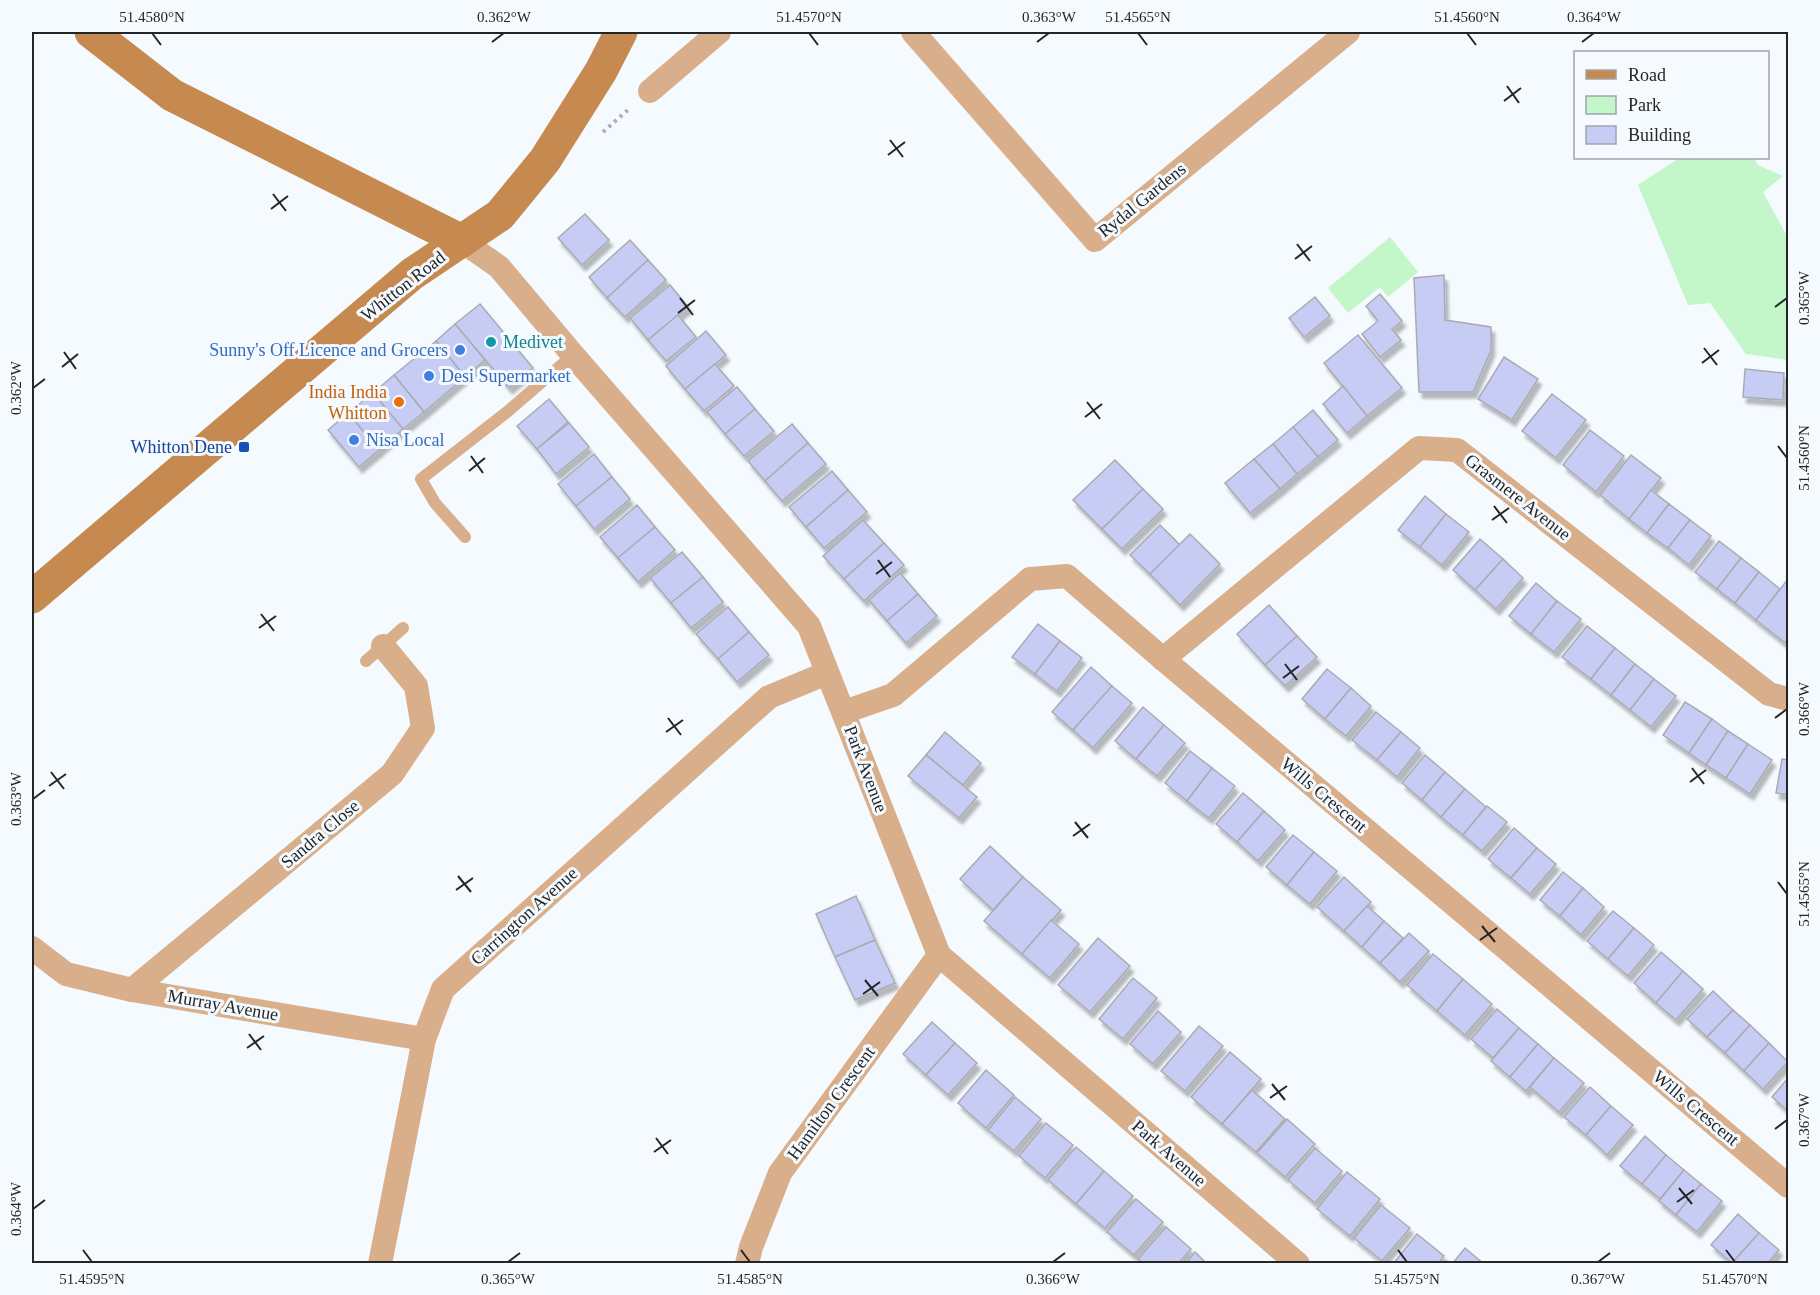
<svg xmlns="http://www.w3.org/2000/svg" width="1820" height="1295" font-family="Georgia,serif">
<defs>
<filter id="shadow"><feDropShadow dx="3.5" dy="6" stdDeviation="1.5" flood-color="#0004"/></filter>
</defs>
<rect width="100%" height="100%" fill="#f5faff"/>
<g fill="#c3f6c9">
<polygon points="1679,158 1754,158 1758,165 1783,176 1763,192 1788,238 1788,360 1746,354 1710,303 1688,305 1638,185"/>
<polygon points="1390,237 1418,272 1388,297 1380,287 1348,313 1328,288"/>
</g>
<g fill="#c7ccf5" stroke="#aaabb1" stroke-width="1.5" filter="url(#shadow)">
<polygon points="585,214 609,240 582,265 558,238"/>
<polygon points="630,240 648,260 607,298 589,277"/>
<polygon points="648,260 666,280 625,317 607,298"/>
<polygon points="1444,275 1445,320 1491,327 1491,350 1473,392 1419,392 1414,278"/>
<polygon points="670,285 688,307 648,340 630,318"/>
<polygon points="1380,294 1402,321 1392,329 1401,340 1380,357 1362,334 1378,321 1366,306"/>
<polygon points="1315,297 1330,316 1304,337 1289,318"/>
<polygon points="480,304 533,368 509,388 455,324"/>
<polygon points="678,315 696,337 666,361 648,340"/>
<polygon points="455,324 485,360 465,377 436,341"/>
<polygon points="706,331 726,355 685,389 666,366"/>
<polygon points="1358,335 1402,388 1367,416 1324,363"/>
<polygon points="436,341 465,377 424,412 394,375"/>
<polygon points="1504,357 1538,379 1512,420 1478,399"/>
<polygon points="715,364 734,386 704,411 685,389"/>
<polygon points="1745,369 1784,373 1783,400 1743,397"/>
<polygon points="394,375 424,412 403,429 373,393"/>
<polygon points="1343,386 1367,416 1347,433 1323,404"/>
<polygon points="737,387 755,409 725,434 707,412"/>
<polygon points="373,393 403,429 379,450 348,413"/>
<polygon points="1552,394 1586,420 1556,458 1522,431"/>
<polygon points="549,399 568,422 537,449 517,426"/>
<polygon points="755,409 774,431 744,456 725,434"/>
<polygon points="1313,410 1338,440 1318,457 1293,427"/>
<polygon points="348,413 379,450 359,467 328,430"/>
<polygon points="569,423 589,447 556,474 537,449"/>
<polygon points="792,424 808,443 765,481 748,461"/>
<polygon points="1293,427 1318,457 1297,474 1273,444"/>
<polygon points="1590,430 1624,456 1596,492 1563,465"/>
<polygon points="808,443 826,464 782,501 765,481"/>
<polygon points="1273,444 1297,474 1280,489 1254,459"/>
<polygon points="594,454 612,477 576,506 558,484"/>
<polygon points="1631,455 1661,478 1629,519 1600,495"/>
<polygon points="1254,459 1280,489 1250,513 1225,483"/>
<polygon points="1115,460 1143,489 1102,529 1073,500"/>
<polygon points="832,471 848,490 806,527 789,507"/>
<polygon points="612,477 630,499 594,529 576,506"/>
<polygon points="1143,489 1163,509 1122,549 1102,529"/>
<polygon points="848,490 867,512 824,548 806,527"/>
<polygon points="1651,490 1669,504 1647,533 1629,519"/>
<polygon points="1425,496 1446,514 1420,547 1398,530"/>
<polygon points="1669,504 1690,520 1668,548 1647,533"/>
<polygon points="637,505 655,527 618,558 600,537"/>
<polygon points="1446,514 1469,532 1442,565 1420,547"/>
<polygon points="863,520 884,543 844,579 823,556"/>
<polygon points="1690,520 1711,536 1689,565 1668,548"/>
<polygon points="1160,525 1180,545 1150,574 1130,555"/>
<polygon points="655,527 675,550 638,582 618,558"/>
<polygon points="1190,534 1220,564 1180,605 1150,574"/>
<polygon points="1480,539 1503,559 1475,590 1453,570"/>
<polygon points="1719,541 1741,558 1717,589 1695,572"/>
<polygon points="884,543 904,565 864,601 844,579"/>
<polygon points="682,552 703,577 671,603 650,578"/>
<polygon points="1741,558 1759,572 1735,603 1717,589"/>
<polygon points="1503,559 1523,578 1496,609 1475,590"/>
<polygon points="1759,572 1780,589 1756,620 1735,603"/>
<polygon points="900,573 918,594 887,621 869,600"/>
<polygon points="703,577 723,602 691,628 671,603"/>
<polygon points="1788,579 1788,638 1785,643 1756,620"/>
<polygon points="1536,583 1557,601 1531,634 1509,616"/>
<polygon points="918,594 937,616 906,643 887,621"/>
<polygon points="1557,601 1581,619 1554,652 1531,634"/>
<polygon points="1269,605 1297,636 1265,665 1237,634"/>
<polygon points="728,607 749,632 718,659 696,634"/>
<polygon points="1038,624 1060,641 1035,674 1012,657"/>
<polygon points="1587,626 1615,648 1591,679 1562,657"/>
<polygon points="749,632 769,655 737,682 718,659"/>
<polygon points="1297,636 1317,657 1285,686 1265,665"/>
<polygon points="1060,641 1082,658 1057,691 1035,674"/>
<polygon points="1615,648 1635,664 1611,695 1591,679"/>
<polygon points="1635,664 1654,679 1630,710 1611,695"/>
<polygon points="1091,667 1112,686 1073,730 1052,712"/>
<polygon points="1327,669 1351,688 1325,719 1302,699"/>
<polygon points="1654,679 1676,696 1651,727 1630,710"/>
<polygon points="1112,686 1132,703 1093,748 1073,730"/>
<polygon points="1351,688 1371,706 1346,736 1325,719"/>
<polygon points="1685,702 1712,719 1689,753 1663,735"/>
<polygon points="1143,707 1164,725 1136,759 1115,741"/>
<polygon points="1376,712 1401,732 1377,760 1352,740"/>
<polygon points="1712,719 1728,731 1706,765 1689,753"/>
<polygon points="1164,725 1185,743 1157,776 1136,759"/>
<polygon points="1728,731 1748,744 1726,778 1706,765"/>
<polygon points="945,732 981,763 963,785 926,755"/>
<polygon points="1401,732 1420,748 1397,777 1377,760"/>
<polygon points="1748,744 1772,760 1750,794 1726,778"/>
<polygon points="1190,751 1212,768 1187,801 1165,783"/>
<polygon points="926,755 977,797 959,818 908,776"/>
<polygon points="1425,755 1445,772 1422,800 1402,783"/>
<polygon points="1782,759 1788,760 1788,795 1776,793"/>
<polygon points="1212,768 1235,786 1209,818 1187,801"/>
<polygon points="1445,772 1465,789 1441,817 1422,800"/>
<polygon points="1465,789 1486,807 1463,835 1441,817"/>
<polygon points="1243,793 1264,811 1237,842 1216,824"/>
<polygon points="1487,806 1507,822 1482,851 1463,835"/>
<polygon points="1264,811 1285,830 1258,861 1237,842"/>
<polygon points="1514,828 1537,848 1511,878 1488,859"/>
<polygon points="1293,835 1314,852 1287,885 1266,867"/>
<polygon points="990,846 1023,877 993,910 960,879"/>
<polygon points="1537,848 1556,864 1530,894 1511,878"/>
<polygon points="1314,852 1337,871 1310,904 1287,885"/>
<polygon points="1563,872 1583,888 1560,916 1540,900"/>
<polygon points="1023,877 1061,910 1022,954 984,921"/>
<polygon points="1344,877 1371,902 1344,931 1317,907"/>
<polygon points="1583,888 1604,907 1581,935 1560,916"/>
<polygon points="856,896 875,940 835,957 816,914"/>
<polygon points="1367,906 1384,921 1362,947 1344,931"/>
<polygon points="1613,911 1634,928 1608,959 1587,941"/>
<polygon points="1051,920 1079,944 1050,978 1022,954"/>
<polygon points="1384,921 1403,938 1380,963 1362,947"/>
<polygon points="1634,928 1654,945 1628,976 1608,959"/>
<polygon points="1409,933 1429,951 1400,982 1380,963"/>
<polygon points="1098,938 1130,966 1090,1012 1058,985"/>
<polygon points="875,940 895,983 855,1000 835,957"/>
<polygon points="1661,952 1683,971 1656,1003 1634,983"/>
<polygon points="1433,954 1463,979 1437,1011 1407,985"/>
<polygon points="1683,971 1703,989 1676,1020 1656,1003"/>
<polygon points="1133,978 1157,998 1123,1039 1099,1019"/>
<polygon points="1463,979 1492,1004 1465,1035 1437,1011"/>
<polygon points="1713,991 1733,1010 1707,1037 1687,1019"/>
<polygon points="1497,1009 1519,1028 1493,1058 1471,1039"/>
<polygon points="1733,1010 1750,1025 1725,1053 1707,1037"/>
<polygon points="1158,1011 1181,1032 1153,1064 1130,1044"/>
<polygon points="932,1022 955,1043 926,1075 903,1054"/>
<polygon points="1750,1025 1769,1043 1744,1071 1725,1053"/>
<polygon points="1199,1026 1223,1046 1185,1091 1161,1071"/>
<polygon points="1519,1028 1538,1044 1510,1077 1491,1061"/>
<polygon points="955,1043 977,1063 948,1095 926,1075"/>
<polygon points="1769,1043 1788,1062 1763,1089 1744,1071"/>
<polygon points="1538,1044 1554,1058 1526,1091 1510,1077"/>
<polygon points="1230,1052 1261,1079 1222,1124 1191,1097"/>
<polygon points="1554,1058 1584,1083 1559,1112 1530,1087"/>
<polygon points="986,1070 1014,1095 986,1128 958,1103"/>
<polygon points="1788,1078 1788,1111 1772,1097"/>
<polygon points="1590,1087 1611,1106 1586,1135 1564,1117"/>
<polygon points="1252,1090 1285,1119 1256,1152 1222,1124"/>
<polygon points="1015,1097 1041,1119 1014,1151 988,1130"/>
<polygon points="1611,1106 1633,1125 1607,1155 1586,1135"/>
<polygon points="1287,1119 1315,1144 1285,1177 1257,1153"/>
<polygon points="1046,1123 1073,1145 1045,1178 1019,1156"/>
<polygon points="1645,1136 1666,1155 1642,1184 1620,1166"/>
<polygon points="1076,1147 1104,1171 1076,1204 1048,1180"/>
<polygon points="1315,1148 1342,1171 1315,1203 1288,1180"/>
<polygon points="1666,1155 1684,1170 1660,1199 1642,1184"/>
<polygon points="1684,1170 1701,1184 1676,1215 1659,1201"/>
<polygon points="1104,1171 1133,1196 1105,1228 1076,1204"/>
<polygon points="1347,1172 1380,1199 1350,1236 1317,1209"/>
<polygon points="1701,1184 1722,1201 1697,1232 1676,1215"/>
<polygon points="1136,1199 1163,1222 1134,1255 1107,1232"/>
<polygon points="1381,1205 1410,1228 1382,1261 1354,1238"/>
<polygon points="1738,1214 1759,1233 1732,1263 1711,1245"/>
<polygon points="1166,1227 1191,1249 1178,1264 1143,1264 1138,1259"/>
<polygon points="1759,1233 1779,1250 1767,1264 1732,1263"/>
<polygon points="1417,1234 1444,1256 1438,1264 1393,1264"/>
<polygon points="1465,1248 1484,1264 1452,1264"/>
<polygon points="1195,1252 1207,1264 1185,1264"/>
</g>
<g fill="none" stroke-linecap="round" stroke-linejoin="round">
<polyline stroke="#aaaeb2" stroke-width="4" stroke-dasharray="3 4.5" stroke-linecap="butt" points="603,132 629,109"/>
<g stroke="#d9ae8a" stroke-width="12">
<polyline points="465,537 435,503 421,479 507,412 573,355"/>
<polyline points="366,661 403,628"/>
</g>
<g stroke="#d9ae8a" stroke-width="24">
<polyline points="913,32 1095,240 1348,32"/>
<polyline points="650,91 719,32"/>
<polyline points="462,241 499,267 573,355 809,626 939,955 1298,1264"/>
<polyline points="1163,659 1419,448 1457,450 1769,694 1788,699"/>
<polyline points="844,712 893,695 1030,579 1067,576 1163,659 1788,1186"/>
<polyline points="32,948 66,974 132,990 424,1039"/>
<polyline points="132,990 392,774 423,728 416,686 383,646"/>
<polyline points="380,1264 424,1039 443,989 769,697 827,673"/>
<polyline points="747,1264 751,1247 780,1173 939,955"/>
</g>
<g stroke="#c6894f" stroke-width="33">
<polyline points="91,32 172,95 462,241"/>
<polyline points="32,597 412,274 500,215 545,160 601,71 621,32"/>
</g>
</g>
<path fill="none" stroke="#242527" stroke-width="2" d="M152,33L161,45M809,33L818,45M1138,33L1147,45M1467,33L1476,45M492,42L504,33M1037,42L1049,33M1582,42L1594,33M1507,86L1519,103M1504,101L1521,88M890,140L903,157M888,155L905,142M273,194L286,211M271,209L288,196M1297,244L1310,261M1295,259L1312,246M680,298L693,315M1775,307L1787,298M678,313L695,300M1704,348L1717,365M64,352L76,369M1702,363L1719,350M62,367L78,354M33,388L45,379M1087,402L1100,419M1085,417L1102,404M1778,446L1787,458M471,456L483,473M469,471L485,458M1494,506L1507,523M1492,520L1509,508M878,560L890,577M876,574L892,562M261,614L274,631M259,628L276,616M1285,664L1297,680M1283,678L1299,666M668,718L681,735M1775,718L1787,709M666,732L683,720M1692,768L1704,784M51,772L64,789M1690,782L1706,770M49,786L66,774M33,799L45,790M1075,822L1088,838M1073,836L1090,824M458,876L471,892M1778,882L1787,894M456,890L473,878M1482,926L1495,942M1480,940L1497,928M865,980L878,996M863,994L880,982M249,1034L261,1050M247,1048L264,1036M1272,1084L1285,1100M1270,1098L1287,1086M1775,1129L1787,1120M656,1138L668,1154M654,1152L671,1140M1679,1188L1692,1204M1677,1202L1694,1190M33,1209L45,1200M83,1250L92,1262M741,1250L750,1262M1398,1250L1407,1262M1726,1250L1735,1262M508,1262L520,1253M1053,1262L1065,1253M1598,1262L1610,1253"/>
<circle fill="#0f9aa8" stroke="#f5faff" stroke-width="2" cx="491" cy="342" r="6"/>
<g fill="#3f7fe0" stroke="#f5faff" stroke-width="2">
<circle cx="460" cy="350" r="6"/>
<circle cx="429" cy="376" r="6"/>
<circle cx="354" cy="440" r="6"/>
</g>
<circle fill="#e8710a" stroke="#f5faff" stroke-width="2" cx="399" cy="402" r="6"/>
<rect fill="#1a4fb4" stroke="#f5faff" stroke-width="2" x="238" y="441" width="12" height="12" rx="3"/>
<g text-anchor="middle" stroke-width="6" stroke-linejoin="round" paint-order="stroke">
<g font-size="18" fill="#242527" stroke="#f5faff">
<text transform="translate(1142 200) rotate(-39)" y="6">Rydal Gardens</text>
<text transform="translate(403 286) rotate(-38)" y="6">Whitton Road</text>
<text transform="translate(1518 497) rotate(38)" y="6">Grasmere Avenue</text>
<text transform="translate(866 769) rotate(69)" y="6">Park Avenue</text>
<text transform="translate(1324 795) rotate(40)" y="6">Wills Crescent</text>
<text transform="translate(320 834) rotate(-40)" y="6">Sandra Close</text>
<text transform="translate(524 916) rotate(-42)" y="6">Carrington Avenue</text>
<text transform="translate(223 1005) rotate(10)" y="6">Murray Avenue</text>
<text transform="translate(831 1103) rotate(-54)" y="6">Hamilton Crescent</text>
<text transform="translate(1696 1108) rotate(40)" y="6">Wills Crescent</text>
<text transform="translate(1169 1153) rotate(41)" y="6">Park Avenue</text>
</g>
<g font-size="18" fill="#0d838f" stroke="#f5faff" text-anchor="start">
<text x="503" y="348">Medivet</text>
</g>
<g font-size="18" fill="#366cbe" stroke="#f5faff" text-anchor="start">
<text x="448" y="356" text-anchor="end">Sunny's Off Licence and Grocers</text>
<text x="441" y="382">Desi Supermarket</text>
<text x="366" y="446">Nisa Local</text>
</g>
<g font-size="18" fill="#c56008" stroke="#f5faff" text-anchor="end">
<text x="387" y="398">India India<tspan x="387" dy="21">Whitton</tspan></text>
</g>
<g font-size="18" fill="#164399" stroke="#f5faff" text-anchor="end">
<text x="232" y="453">Whitton Dene</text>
</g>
</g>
<rect width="1820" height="1295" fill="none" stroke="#f5faff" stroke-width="66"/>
<rect x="1574" y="51" width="195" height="108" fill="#f5faff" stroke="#a1a5a9" stroke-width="1.5"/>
<rect x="1586" y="70" width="30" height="9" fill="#c6894f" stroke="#a1a5a9" stroke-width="1.5"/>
<text x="1628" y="81" font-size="18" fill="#242527">Road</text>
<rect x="1586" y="96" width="30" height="18" fill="#c3f6c9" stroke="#a1a5a9" stroke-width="1.5"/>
<text x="1628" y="111" font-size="18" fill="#242527">Park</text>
<rect x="1586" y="126" width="30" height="18" fill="#c7ccf5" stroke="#a1a5a9" stroke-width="1.5"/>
<text x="1628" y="141" font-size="18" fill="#242527">Building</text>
<rect x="33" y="33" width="1754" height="1229" fill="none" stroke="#242527" stroke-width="2"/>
<g font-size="15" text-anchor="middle" fill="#242527">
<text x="152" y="22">51.4580°N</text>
<text x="504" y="22">0.362°W</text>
<text x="809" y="22">51.4570°N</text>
<text x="1049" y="22">0.363°W</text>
<text x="1138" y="22">51.4565°N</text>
<text x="1467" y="22">51.4560°N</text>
<text x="1594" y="22">0.364°W</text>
<text transform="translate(1804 298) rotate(-90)" y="5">0.365°W</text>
<text transform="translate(16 388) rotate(-90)" y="5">0.362°W</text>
<text transform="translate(1804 458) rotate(-90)" y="5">51.4560°N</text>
<text transform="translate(1804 709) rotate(-90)" y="5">0.366°W</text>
<text transform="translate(16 799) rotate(-90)" y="5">0.363°W</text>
<text transform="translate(1804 894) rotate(-90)" y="5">51.4565°N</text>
<text transform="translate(1804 1120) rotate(-90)" y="5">0.367°W</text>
<text transform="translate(16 1209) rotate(-90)" y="5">0.364°W</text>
<text x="92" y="1284">51.4595°N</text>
<text x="508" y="1284">0.365°W</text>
<text x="750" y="1284">51.4585°N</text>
<text x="1053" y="1284">0.366°W</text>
<text x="1407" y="1284">51.4575°N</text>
<text x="1598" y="1284">0.367°W</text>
<text x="1735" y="1284">51.4570°N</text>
</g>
</svg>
